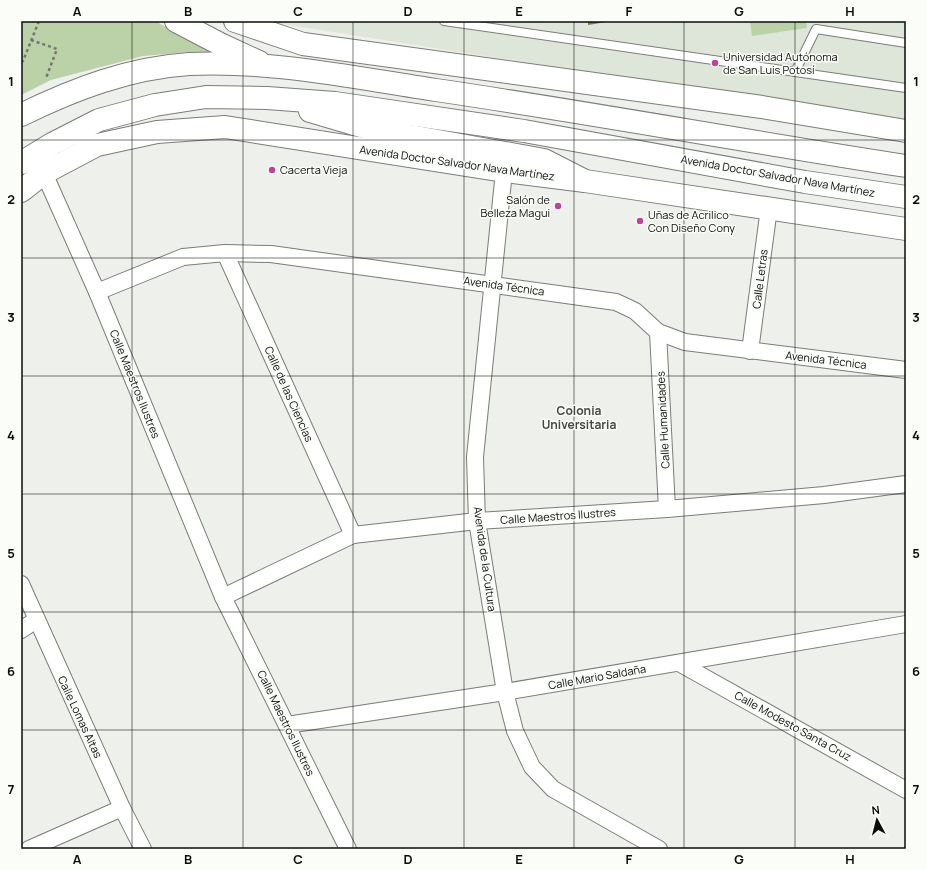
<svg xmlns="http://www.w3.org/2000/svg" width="927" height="870" font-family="Manrope,sans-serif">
<rect width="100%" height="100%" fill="#edf0eb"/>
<polygon fill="#dee5d9" points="264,21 906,21 906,121 776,102"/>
<g fill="#bbd2a9">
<polygon points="21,21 158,21 160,24 239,58 189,52 143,56 51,80 21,95"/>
<polygon points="750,21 806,21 807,28 752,36"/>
</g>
<polygon fill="#698054" points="588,21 606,21 606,22 588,25"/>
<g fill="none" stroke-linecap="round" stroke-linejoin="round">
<defs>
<g id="lane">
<polyline points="444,21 906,88"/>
<polyline points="795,72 816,29 906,43"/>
</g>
<g id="street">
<polyline points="504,171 475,457 477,521 505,692 515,731 532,767 553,789 659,849"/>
<polyline points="44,173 97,292 223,597 348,849"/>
<polyline points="225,253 353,535"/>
<polyline points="97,292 183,257 225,253 271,254 616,302 635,311 658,332 685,342 906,370"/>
<polyline points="658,332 667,509"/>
<polyline points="750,351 769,208"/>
<polyline points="21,584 122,808 143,849"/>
<polyline points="223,597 353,535 477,521 667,509 824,495 906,484"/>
<polyline points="21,630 36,620"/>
<polyline points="679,663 906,790"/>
<polyline points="287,725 505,692 906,624"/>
<polyline points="29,849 122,808"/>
</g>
<g id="secondary">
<polyline points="235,21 303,44 762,107 906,131"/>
<polyline points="21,191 44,173 97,145 157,132 225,127 504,171 585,181 906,229"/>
</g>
<g id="highway">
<polyline points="176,21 220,44 259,62"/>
<polyline points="310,111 371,129 544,160 585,181"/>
<path d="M21,115C74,89 129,68 189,64C271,60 355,78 436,90C593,113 749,142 906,166"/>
<polyline points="21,163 52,144 99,120 155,105 206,97 267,98 335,103 524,131 805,182 906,197"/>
</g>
</defs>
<use href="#lane" stroke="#7a7d78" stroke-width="10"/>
<use href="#street" stroke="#7a7d78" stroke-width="18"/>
<use href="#secondary" stroke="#7a7d78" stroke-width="24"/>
<use href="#highway" stroke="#7a7d78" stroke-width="24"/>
<g stroke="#737571" stroke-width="2.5" stroke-dasharray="3 3" stroke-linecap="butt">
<polyline points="31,40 57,49 46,78"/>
<polyline points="21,60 23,61 39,21"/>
</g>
<use href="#lane" stroke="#fff" stroke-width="8"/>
<use href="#street" stroke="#fff" stroke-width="16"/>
<use href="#secondary" stroke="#fff" stroke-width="22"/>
<use href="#highway" stroke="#fff" stroke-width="22"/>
</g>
<path fill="none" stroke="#0b0c0a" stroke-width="1" stroke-opacity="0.55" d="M132,21V849M243,21V849M353,21V849M464,21V849M574,21V849M684,21V849M795,21V849M21,140H906M21,258H906M21,376H906M21,494H906M21,612H906M21,730H906"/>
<g fill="#bd4498" stroke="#fafdf8" stroke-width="1.5">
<circle cx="715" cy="63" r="4"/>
<circle cx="272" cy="170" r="4"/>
<circle cx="558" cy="206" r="4"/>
<circle cx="640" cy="221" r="4"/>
</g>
<g text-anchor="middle" stroke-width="3" stroke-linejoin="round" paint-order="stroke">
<g font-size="11" fill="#0b0c0a" stroke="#fafdf8" text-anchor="start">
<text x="723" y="61">Universidad Autónoma<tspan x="723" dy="13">de San Luis Potosí</tspan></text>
<text x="280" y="174">Cacerta Vieja</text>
<text x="550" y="204" text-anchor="end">Salón de<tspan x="550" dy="13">Belleza Magui</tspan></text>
<text x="648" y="219">Uñas de Acrilico<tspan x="648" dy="13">Con Diseño Cony</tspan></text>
</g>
<g font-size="11" fill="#0b0c0a" stroke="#fafdf8">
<text transform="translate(457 163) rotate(8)" y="4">Avenida Doctor Salvador Nava Martínez</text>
<text transform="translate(778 176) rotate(10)" y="4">Avenida Doctor Salvador Nava Martínez</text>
<text transform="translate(760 279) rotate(-83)" y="4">Calle Letras</text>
<text transform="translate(504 286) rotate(8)" y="4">Avenida Técnica</text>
<text transform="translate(826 360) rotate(7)" y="4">Avenida Técnica</text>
<text transform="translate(135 384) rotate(68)" y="4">Calle Maestros Ilustres</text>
<text transform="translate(289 394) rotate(66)" y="4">Calle de las Ciencias</text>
<text transform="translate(663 420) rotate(-93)" y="4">Calle Humanidades</text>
<text transform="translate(558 516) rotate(-4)" y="4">Calle Maestros Ilustres</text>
<text transform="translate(485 559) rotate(82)" y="4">Avenida de la Cultura</text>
<text transform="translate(597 677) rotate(-10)" y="4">Calle Mario Saldaña</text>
<text transform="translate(80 717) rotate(65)" y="4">Calle Lomas Altas</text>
<text transform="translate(286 723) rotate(64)" y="4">Calle Maestros Ilustres</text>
<text transform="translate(793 726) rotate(29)" y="4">Calle Modesto Santa Cruz</text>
</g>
<g font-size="12" font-weight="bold" fill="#454743" stroke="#fafdf8">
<text x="579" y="415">Colonia<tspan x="579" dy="14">Universitaria</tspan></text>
</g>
</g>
<rect width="927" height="870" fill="none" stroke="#fafdf8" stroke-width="44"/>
<g transform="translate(877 820) rotate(353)" stroke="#fafdf8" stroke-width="3" paint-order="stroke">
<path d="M0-3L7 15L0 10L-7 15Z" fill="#0b0c0a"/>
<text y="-6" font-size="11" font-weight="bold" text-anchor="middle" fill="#0b0c0a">N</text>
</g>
<rect x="22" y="22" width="883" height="826" fill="none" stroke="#0b0c0a" stroke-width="1.5"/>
<g font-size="13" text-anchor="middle" font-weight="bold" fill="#0b0c0a">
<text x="77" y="16">A</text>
<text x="188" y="16">B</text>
<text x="298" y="16">C</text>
<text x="408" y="16">D</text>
<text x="519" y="16">E</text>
<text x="629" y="16">F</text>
<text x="739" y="16">G</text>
<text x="850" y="16">H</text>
<text x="11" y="86">1</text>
<text x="916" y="86">1</text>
<text x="11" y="204">2</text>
<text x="916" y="204">2</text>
<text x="11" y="322">3</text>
<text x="916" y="322">3</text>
<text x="11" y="440">4</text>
<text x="916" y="440">4</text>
<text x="11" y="558">5</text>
<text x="916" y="558">5</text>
<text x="11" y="676">6</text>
<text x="916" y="676">6</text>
<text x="11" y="794">7</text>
<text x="916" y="794">7</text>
<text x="77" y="864">A</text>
<text x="188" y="864">B</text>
<text x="298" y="864">C</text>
<text x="408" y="864">D</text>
<text x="519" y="864">E</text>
<text x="629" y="864">F</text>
<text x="739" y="864">G</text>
<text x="850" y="864">H</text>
</g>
</svg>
